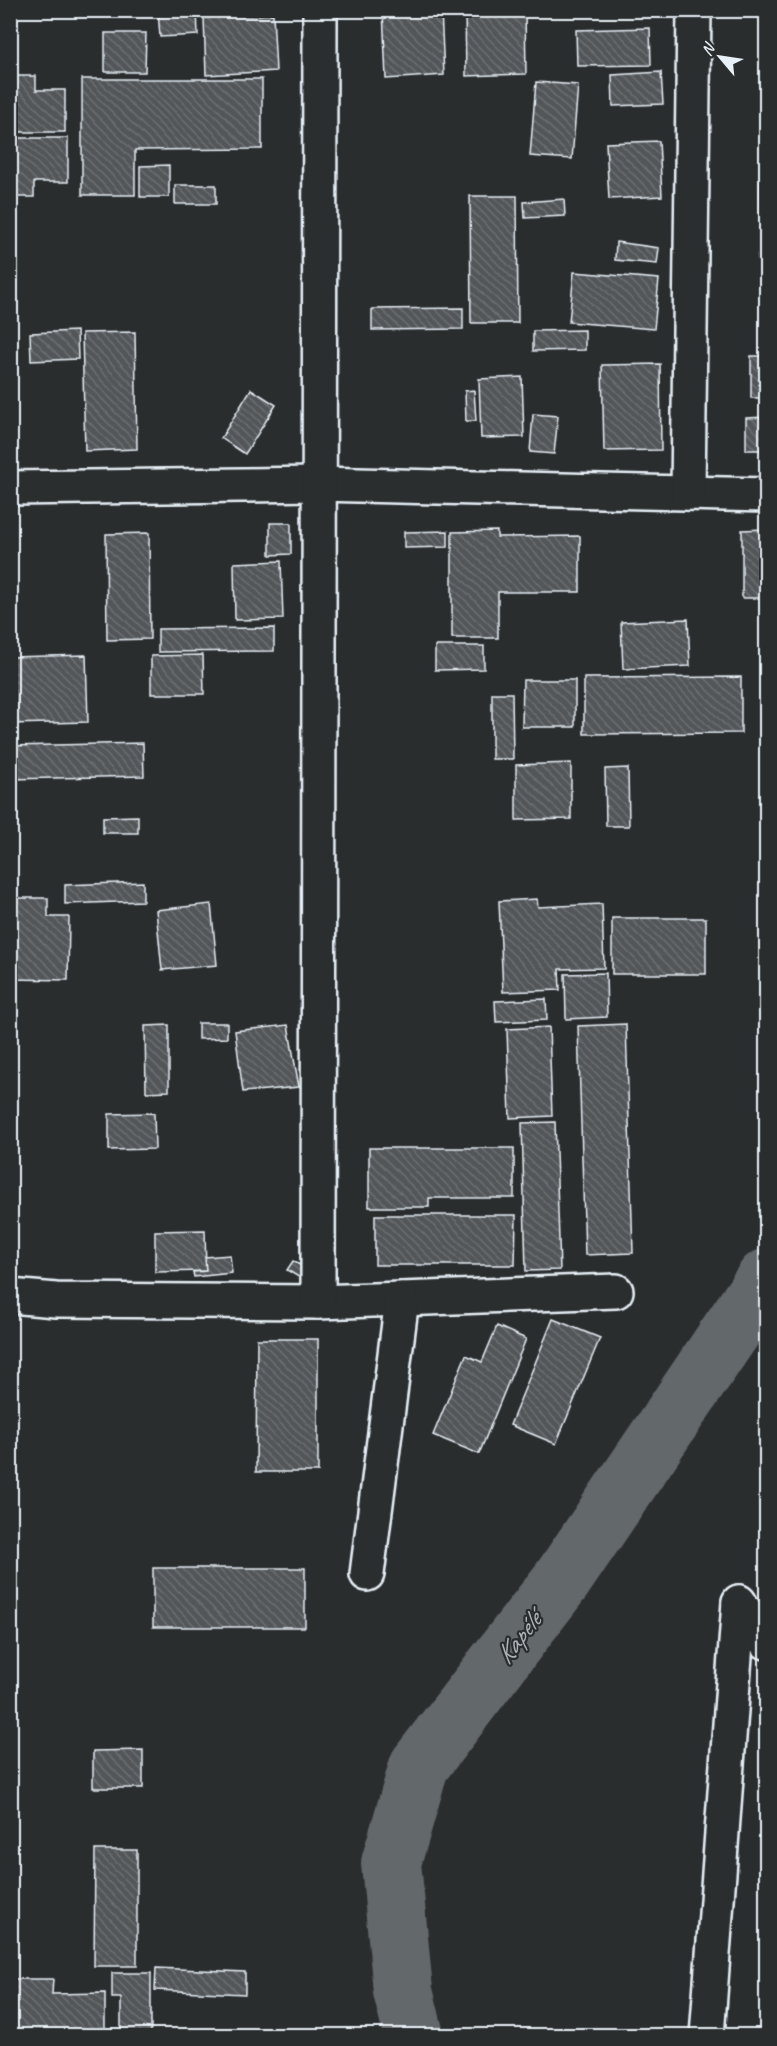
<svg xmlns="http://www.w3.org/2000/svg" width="777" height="2046" font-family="Caveat,sans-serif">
<defs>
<pattern id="building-back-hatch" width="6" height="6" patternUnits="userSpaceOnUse" patternTransform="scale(1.5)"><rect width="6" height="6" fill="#535759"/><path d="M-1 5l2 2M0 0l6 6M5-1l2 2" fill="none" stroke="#6c7072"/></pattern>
</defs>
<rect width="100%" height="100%" fill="#2a2d2e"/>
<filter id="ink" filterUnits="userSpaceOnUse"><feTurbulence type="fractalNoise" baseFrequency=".0167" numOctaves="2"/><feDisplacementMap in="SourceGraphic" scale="12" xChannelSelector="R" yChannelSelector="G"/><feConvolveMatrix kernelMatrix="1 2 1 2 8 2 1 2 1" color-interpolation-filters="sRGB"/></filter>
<g filter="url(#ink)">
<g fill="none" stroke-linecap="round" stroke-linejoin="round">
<polyline stroke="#63686b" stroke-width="60" points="414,2036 403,1991 391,1863 419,1766 562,1580 766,1279"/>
</g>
<g fill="url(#building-back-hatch)" stroke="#e8f1f8" stroke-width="1.5">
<polygon points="158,10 197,10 198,35 160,37"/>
<polygon points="383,10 441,10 444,75 386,79"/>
<polygon points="465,10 525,10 526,74 466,76"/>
<polygon points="273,14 276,71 206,75 204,18"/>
<polygon points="650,28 651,65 577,66 576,30"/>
<polygon points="105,33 146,33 145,72 105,72"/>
<polygon points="661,72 663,104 613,106 612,75"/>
<polygon points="10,76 36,76 36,90 65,90 65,132 10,132"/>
<polygon points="82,79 262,79 262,149 135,150 135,195 82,195"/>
<polygon points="536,82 578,85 572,159 530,156"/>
<polygon points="10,138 68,138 68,182 34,182 34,197 10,197"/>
<polygon points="659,141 662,196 609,199 606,143"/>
<polygon points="169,165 169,197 140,197 140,166"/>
<polygon points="760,181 766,181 766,244 761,244"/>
<rect x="175" y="185" width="41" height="19"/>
<polygon points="470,196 517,196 518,323 471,323"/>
<polygon points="564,199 565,216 525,218 524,202"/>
<polygon points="616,242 659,248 657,264 615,260"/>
<polygon points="766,254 766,333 763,334 758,255"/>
<polygon points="574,272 659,279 654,329 569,322"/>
<polygon points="463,308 463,329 372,330 372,309"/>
<polygon points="585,330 585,350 533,351 533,331"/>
<polygon points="77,331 78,359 31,361 30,333"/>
<polygon points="135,332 137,449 85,451 82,333"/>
<rect x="751" y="356" width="15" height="42"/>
<polygon points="660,364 661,450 604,451 602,365"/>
<polygon points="522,377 524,437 481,438 479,379"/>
<polygon points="251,389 276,405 245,454 221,438"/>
<polygon points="474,390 476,421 466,421 465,391"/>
<polygon points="533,414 558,416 554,454 530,452"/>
<polygon points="766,417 766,450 746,450 746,418"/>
<polygon points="270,523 291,523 291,554 270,555"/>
<polygon points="766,529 766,598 742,598 742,530"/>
<polygon points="448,531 448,547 404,548 404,532"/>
<polygon points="497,531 497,537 580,536 580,592 498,592 498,638 452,638 452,532"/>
<polygon points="149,533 150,639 107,640 106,534"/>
<polygon points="281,561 283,619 235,620 234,563"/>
<polygon points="688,619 690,666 623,669 621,622"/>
<polygon points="274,628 274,651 158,652 158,629"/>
<polygon points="435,646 484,646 484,669 435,670"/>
<polygon points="86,655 88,722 10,724 10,657"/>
<polygon points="203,655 204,694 151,694 151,656"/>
<polygon points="741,677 741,733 584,734 584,678"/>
<polygon points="523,680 575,680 575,727 522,727"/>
<polygon points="492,693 512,693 513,759 492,759"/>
<polygon points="143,743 144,776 10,779 10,746"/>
<polygon points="571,763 571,819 516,820 516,765"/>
<polygon points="628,768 629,826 606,826 605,769"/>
<polygon points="138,816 138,833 103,833 103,817"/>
<polygon points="143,882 143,901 65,904 65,885"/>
<polygon points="10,898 48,898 48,917 69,917 68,980 10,979"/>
<polygon points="537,899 538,907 602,904 604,968 559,969 560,990 503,992 499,901"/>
<polygon points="211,904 217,965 162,970 156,910"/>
<rect x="612" y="918" width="94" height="56"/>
<polygon points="606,973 607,1017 566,1019 565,974"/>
<polygon points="546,999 547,1020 496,1022 495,1001"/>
<polygon points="198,1023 227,1023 227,1038 198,1039"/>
<polygon points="626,1024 633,1253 585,1255 578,1026"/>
<polygon points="169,1025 169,1091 146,1092 145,1026"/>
<polygon points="288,1025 299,1087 243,1092 235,1031"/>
<polygon points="549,1027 552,1116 510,1118 507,1029"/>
<polygon points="154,1113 155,1149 109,1150 109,1114"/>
<polygon points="555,1122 560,1270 526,1271 522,1123"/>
<polygon points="369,1148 514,1148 514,1198 429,1198 429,1207 369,1207"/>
<polygon points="375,1215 516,1215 515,1265 375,1265"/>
<polygon points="205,1230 206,1271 155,1272 155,1231"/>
<polygon points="230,1255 232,1273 194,1277 193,1272 206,1271 205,1257"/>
<polygon points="293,1261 308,1270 302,1279 287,1270"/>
<polygon points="553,1319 600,1338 556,1444 510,1425"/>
<polygon points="497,1326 526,1339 479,1454 433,1435 466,1355 482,1362"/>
<polygon points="257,1339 318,1339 318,1472 256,1472"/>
<rect x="153" y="1568" width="152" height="59"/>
<polygon points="143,1750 143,1788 93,1788 93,1751"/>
<polygon points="95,1850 137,1850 137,1966 94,1966"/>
<polygon points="156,1968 245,1972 245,1994 155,1990"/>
<polygon points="112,1973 151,1973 151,2036 121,2036 121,1998 112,1998"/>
<polygon points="10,1979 53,1979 52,1994 105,1993 105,2036 10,2036"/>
</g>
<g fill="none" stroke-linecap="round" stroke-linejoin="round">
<defs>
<g id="minor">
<polyline points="10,488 318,484 766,495"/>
<polyline points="688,493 694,10"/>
<polyline points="10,1296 56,1300 318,1302 616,1291"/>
<polyline points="318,1302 320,10"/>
<polyline points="367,1574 402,1299"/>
<polyline points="739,1602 766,1642"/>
<polyline points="707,2036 739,1602"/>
</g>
</defs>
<use href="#minor" stroke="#e8f1f8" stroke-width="38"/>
<use href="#minor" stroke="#2a2d2e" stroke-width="33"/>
</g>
</g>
<g text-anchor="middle" stroke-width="4.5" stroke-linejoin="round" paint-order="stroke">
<g font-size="27" font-style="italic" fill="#acb3b9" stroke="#2a2d2e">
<text transform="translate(518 1638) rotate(-52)" y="9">Kapélé</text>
</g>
</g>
<rect width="777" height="2046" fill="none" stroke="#2a2d2e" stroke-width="36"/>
<rect x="18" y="18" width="741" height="2010" fill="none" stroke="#e8f1f8" stroke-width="2" filter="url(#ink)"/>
<g transform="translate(720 57) rotate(299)" stroke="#2a2d2e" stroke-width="4.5" paint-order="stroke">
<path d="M0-4.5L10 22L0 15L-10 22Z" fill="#e8f1f8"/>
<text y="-9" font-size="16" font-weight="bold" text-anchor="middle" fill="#e8f1f8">N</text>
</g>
</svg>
